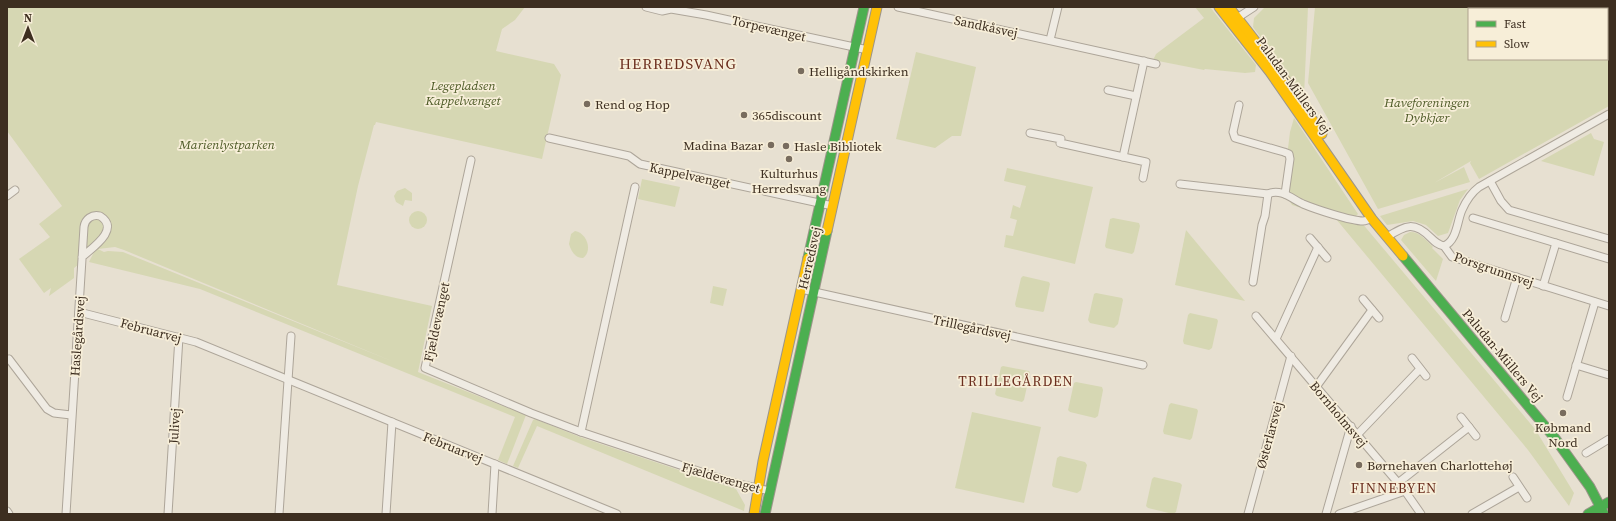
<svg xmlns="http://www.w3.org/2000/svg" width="1616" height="521" font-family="'Source Serif 4',serif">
<rect width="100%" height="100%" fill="#e7e0d1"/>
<g fill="#d6d7b3" fill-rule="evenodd">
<path d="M7,7H525L515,20L502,29L496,51L554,64L561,75L542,159L376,122L375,125H374L358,186L337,285L432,306L418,372L526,415L507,464L498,460L515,417L200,289L89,262L94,252L74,268V278L49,296L51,288L44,293L19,259L50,237L39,224L62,206L7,131ZM115,247L124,250L394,362L123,252L108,251L104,252L98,249Z"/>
<polygon points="1195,7 1210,7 1256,65 1255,72 1245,73 1205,69 1204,70 1153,60 1156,54 1204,18"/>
<polygon points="1265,7 1308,7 1304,96 1253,27 1254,18"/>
<path d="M1315,7H1609V106L1479,179L1470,163L1471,161L1434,183L1464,167L1470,182L1378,209L1308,83ZM1469,9H1607V59H1469Z"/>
<polygon points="916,52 976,67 961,136 952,136 935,148 896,139"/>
<polygon points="1294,118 1358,214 1356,216 1535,429 1574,493 1569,506 1528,450 1336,219 1292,205 1283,189 1290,132"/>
<polygon points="1591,133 1594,139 1604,142 1594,176 1541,161"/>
<polygon points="1007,168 1093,187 1075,264 1004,247 1006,235 1013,236 1017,220 1010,218 1013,205 1020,208 1026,186 1004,181"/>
<polygon points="642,179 680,187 675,207 638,199"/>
<polygon points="405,188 412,193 412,201 405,200 403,206 396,202 394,196 397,191"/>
<polygon points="1468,189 1460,200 1448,233 1438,236 1426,225 1413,221 1387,225 1380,216"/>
<circle cx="418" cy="220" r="9"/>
<polygon points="1113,218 1139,223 1140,226 1134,252 1132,254 1106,248 1105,246 1110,219"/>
<polygon points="1186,230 1245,301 1175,285"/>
<path d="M575,231C587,233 593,251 583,258C575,258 571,251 569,244L571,234Z"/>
<path d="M1410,232C1420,232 1426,240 1433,247L1432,248L1443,259L1436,281L1401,240L1404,235Z"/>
<polygon points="1023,276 1049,282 1050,284 1044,311 1043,312 1016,307 1015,304 1021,278"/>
<polygon points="713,286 727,289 723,306 710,303"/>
<polygon points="1096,293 1122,298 1123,300 1118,324 1114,328 1090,323 1088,320 1094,294"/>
<polygon points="1190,313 1217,319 1218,321 1212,348 1209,350 1184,344 1183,341 1188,315"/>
<polygon points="1003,366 1029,371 1030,373 1024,400 1022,402 997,396 995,394 1001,367"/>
<polygon points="1076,382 1102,387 1103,390 1098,416 1095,418 1070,412 1068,410 1074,383"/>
<polygon points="1171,403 1197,409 1198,411 1192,438 1190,440 1164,434 1163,431 1169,405"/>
<polygon points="972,412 1041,427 1024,503 955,488"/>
<polygon points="535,419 580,437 736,489 745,505 744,511 537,426 518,468 513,466 533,420"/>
<polygon points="1060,456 1085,462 1087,465 1081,490 1077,493 1053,487 1052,485 1057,458"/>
<polygon points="1154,477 1180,483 1182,485 1176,512 1173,514 1148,508 1146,506 1152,479"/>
</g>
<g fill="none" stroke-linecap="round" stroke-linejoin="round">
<defs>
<g id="street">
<polyline points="646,7 662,11 671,9 706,15 868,50"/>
<polyline points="898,7 1156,64"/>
<polyline points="1234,20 1254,7"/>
<polyline points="1050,40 1058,7"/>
<polyline points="1108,90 1136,96"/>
<polyline points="1239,105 1233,132 1235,138 1284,152 1289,154 1290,159 1285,194"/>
<polyline points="1030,133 1061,139 1060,143 1146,162 1143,178"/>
<polyline points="549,138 629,156 640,164 833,206"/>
<polyline points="1123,157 1144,61"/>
<polyline points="471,160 425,368 531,413 581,432 734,483 770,491"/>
<polyline points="1490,181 1501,201 1509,210 1609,239"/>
<path d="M1180,184L1268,194C1281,188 1292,199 1303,204C1315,209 1351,221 1363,221C1366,221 1369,219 1372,219"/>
<polyline points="7,196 15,190"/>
<polyline points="1473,218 1609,259"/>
<path d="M1387,237C1406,225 1414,221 1431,238C1435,242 1438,245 1444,246L1452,257L1609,306"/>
<polyline points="1310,238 1327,258"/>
<path d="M1444,246C1457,241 1457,221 1462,210C1466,201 1471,193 1479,187L1609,114"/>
<polyline points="1253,282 1262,225 1265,216 1268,194"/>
<polyline points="1543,286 1556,243"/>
<polyline points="801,289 1143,365"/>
<polyline points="1363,299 1379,318"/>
<polyline points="79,312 196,342 617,514"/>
<polyline points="1256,316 1405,491 1421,514"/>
<polyline points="1505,318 1517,277"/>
<polyline points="1276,339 1318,247"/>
<polyline points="1412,358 1426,376"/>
<polyline points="9,359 47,409 54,413 71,415"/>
<polyline points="1576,365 1609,375"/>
<polyline points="1316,387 1372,310"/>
<polyline points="1567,397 1595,302"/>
<polyline points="1461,417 1476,436"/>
<polyline points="581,432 635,187"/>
<polyline points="1357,435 1420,369"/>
<polyline points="1586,453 1609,439"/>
<polyline points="1513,477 1527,498"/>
<polyline points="1398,483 1469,427"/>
<polyline points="7,511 9,514"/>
<path d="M66,514L84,227C85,219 92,214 100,216C121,229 92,248 82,257"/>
<polyline points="168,514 179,337"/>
<polyline points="279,514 291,336"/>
<polyline points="386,514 392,422"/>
<polyline points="492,514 495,464"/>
<polyline points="1248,514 1291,356"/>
<polyline points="1326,514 1351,426"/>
<polyline points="1339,514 1405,491"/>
<polyline points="1472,514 1519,487"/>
</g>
<g id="fast">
<polyline points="1403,256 1554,437 1590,487 1604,514"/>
<polyline points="808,258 864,7"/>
<polyline points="765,514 827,231"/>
<polyline points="1588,514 1609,502"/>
</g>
<g id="slow">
<polyline points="1219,7 1270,72 1372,219 1403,256"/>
<polyline points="1229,7 1290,86 1322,134"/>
<polyline points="827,231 877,7"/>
<polyline points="754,514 763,461 808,258"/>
</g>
</defs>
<use href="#street" stroke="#ada599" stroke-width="9"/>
<use href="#fast" stroke="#9c958a" stroke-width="11"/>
<use href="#slow" stroke="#9c958a" stroke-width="11"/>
<use href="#street" stroke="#efebe3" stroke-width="7"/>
<use href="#fast" stroke="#4caf50" stroke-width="9"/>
<use href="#slow" stroke="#ffc107" stroke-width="9"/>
</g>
<g fill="#786c5e" stroke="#f7eed8" stroke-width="1.5">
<circle cx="801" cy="71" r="4"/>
<circle cx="587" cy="104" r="4"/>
<circle cx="744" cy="115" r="4"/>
<circle cx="771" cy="145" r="4"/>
<circle cx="786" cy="146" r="4"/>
<circle cx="789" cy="159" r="4"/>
<circle cx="1563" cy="413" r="4"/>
<circle cx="1359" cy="465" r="4"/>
</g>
<g text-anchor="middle" stroke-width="3.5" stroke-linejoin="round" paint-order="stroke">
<g font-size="13" fill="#3d2e20" stroke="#f7eed8">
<text transform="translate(986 26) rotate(12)" y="5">Sandkåsvej</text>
<text transform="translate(769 28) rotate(13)" y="5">Torpevænget</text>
<text transform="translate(1294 85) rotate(54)" y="5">Paludan-Müllers Vej</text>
<text transform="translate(690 175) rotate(12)" y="5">Kappelvænget</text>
<text transform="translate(809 258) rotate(-77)" y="5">Herredsvej</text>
<text transform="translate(1494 269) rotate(19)" y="5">Porsgrunnsvej</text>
<text transform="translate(436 322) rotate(-78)" y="5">Fjældevænget</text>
<text transform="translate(972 327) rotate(12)" y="5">Trillegårdsvej</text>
<text transform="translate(151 330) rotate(15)" y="5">Februarvej</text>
<text transform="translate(77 336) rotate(-86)" y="5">Haslegårdsvej</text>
<text transform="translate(1503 355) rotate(50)" y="5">Paludan-Müllers Vej</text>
<text transform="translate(1339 414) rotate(50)" y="5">Bornholmsvej</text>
<text transform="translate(174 426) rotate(-86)" y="5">Julivej</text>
<text transform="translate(1269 435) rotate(-75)" y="5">Østerlarsvej</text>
<text transform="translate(453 447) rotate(22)" y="5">Februarvej</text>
<text transform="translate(721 477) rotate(16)" y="5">Fjældevænget</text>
</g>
<g font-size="13" fill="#3d2e20" stroke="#f7eed8" text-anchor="start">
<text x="809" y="76">Helligåndskirken</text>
<text x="595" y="109">Rend og Hop</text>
<text x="752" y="120">365discount</text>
<text x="763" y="150" text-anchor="end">Madina Bazar</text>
<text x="794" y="151">Hasle Bibliotek</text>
<text x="789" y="178" text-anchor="middle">Kulturhus<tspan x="789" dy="15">Herredsvang</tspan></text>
<text x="1563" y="432" text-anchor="middle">Købmand<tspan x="1563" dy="15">Nord</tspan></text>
<text x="1367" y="470">Børnehaven Charlottehøj</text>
</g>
<g font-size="13" font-style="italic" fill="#4d5a26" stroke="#f7eed8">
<text x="463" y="90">Legepladsen<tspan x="463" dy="15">Kappelvænget</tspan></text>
<text x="1427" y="107">Haveforeningen<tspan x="1427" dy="15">Dybkjær</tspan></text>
<text x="227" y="149">Marienlystparken</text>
</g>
<g font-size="14" letter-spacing="1" fill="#6b2e1e" stroke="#f7eed8">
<text x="1016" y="386">TRILLEGÅRDEN</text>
<text x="1394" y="493">FINNEBYEN</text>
</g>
<g font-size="15" letter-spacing="1" fill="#6b2e1e" stroke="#f7eed8">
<text x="678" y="69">HERREDSVANG</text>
</g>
</g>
<rect width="1616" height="521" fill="none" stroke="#3d2e20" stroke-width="16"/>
<rect x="1468" y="8" width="140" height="52" fill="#f7eed8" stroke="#ada18e"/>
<rect x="1476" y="21" width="20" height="6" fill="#4caf50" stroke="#ada18e"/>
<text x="1504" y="28" font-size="12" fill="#3d2e20">Fast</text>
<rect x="1476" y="41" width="20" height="6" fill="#ffc107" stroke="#ada18e"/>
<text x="1504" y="48" font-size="12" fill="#3d2e20">Slow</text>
<g transform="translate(28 28)" stroke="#f7eed8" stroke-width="3" paint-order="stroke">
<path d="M0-3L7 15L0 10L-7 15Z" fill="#3d2e20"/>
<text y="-6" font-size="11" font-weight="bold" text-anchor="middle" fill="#3d2e20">N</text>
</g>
</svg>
